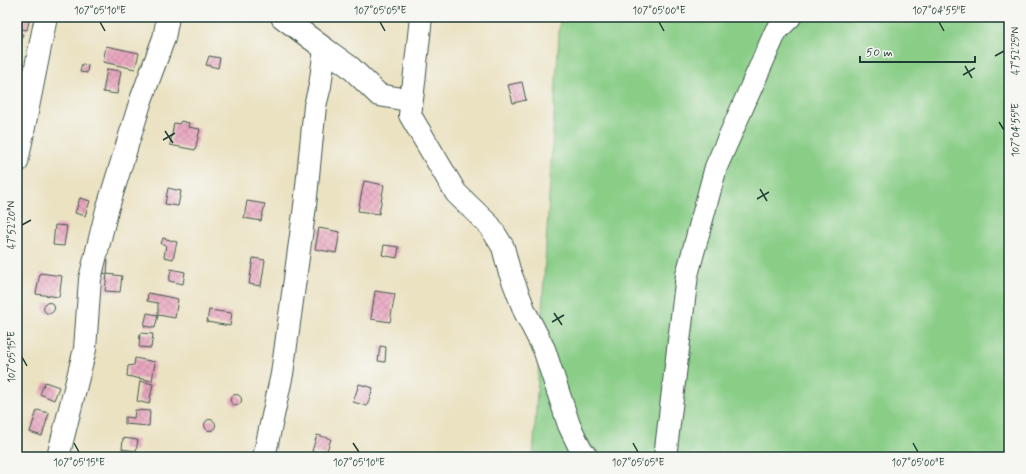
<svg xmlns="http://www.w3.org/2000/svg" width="1026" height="474" font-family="Mynerve,sans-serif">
<defs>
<pattern id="building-cross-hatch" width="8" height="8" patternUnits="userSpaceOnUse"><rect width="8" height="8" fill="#e9a7c0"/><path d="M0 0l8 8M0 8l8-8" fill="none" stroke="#bc899d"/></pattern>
</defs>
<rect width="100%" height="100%" fill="#f6f6f2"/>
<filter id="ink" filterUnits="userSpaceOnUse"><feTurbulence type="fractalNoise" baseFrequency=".025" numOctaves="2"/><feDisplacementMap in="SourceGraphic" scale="8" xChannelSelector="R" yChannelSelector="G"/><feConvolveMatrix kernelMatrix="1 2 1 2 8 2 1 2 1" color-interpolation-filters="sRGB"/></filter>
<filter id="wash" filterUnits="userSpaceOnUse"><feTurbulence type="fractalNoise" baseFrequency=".012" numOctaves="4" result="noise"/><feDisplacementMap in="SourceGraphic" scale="16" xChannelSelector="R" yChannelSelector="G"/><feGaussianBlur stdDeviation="0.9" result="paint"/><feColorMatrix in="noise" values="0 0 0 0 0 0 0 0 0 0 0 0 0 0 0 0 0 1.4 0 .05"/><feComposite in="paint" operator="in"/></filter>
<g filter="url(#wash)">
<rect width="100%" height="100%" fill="#ebe2c2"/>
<polygon fill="#89cd87" stroke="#54855e" points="560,17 1009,17 1009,457 533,457"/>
<g id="blocks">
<g fill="url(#building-cross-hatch)">
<polygon points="17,17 30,17 27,30 17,28"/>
<polygon points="17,32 23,34 18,54 17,54"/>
<polygon points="106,46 139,53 135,69 103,62"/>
<polygon points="209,56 220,58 218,68 206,65"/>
<polygon points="82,64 88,65 87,73 80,72"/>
<polygon points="107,69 121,71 117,94 103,92"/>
<polygon points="522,82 526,100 513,103 508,85"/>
<polygon points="181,121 189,123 188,127 200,129 195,150 170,145 174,123 179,124"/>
<polygon points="364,181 384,185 379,214 358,211"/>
<polygon points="168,188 181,191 178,206 165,204"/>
<polygon points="80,198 90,201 85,216 75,213"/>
<polygon points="247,201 265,204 261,221 244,218"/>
<polygon points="55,225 67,226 64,246 53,245"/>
<polygon points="319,228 340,232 336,253 315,249"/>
<polygon points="163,238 177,242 173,259 164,257 166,245 161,244"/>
<polygon points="384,245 399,247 397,258 382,255"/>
<polygon points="97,258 108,260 107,274 122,276 120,292 105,291 107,274 95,271"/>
<polygon points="253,258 265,260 261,286 249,284"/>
<polygon points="171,269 185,272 183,284 169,281"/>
<polygon points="40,273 62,276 59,297 36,294"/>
<polygon points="375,291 395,294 390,322 371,319"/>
<polygon points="148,293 178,299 175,318 158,315 155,328 144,326 147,313 158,315 158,303 147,301"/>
<circle cx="49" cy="308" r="5.5"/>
<polygon points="209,310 232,313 230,326 207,322"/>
<polygon points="140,333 153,334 151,348 139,347"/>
<polygon points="380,346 386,347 385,362 378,361"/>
<polygon points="135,358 155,362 152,381 127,376 128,366 134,365"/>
<polygon points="140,381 153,384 149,404 137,401"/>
<polygon points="45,382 59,387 54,400 40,394"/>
<polygon points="359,384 373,388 367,406 353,402"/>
<circle cx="236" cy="400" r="5.5"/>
<polygon points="37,410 49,413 42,436 30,432"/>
<polygon points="135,410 150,411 149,426 125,424 125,417 134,418"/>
<circle cx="210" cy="425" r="5.5"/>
<polygon points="317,435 331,439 325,456 312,451"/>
<polygon points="123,438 138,440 136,451 122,449"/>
<polygon points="226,453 238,456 238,457 225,457"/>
</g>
</g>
</g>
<g filter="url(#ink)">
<use href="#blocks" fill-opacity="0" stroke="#3e5649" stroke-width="1"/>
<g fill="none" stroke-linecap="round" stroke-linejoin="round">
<defs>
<g id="minor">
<polyline points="325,49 350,67 379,95 402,99 413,91 421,17"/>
<polyline points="413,91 410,115 456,193 490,226 503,247 509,270 525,312 544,349 569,425 580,448 587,457"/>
<polyline points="17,162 46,17"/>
<polyline points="58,457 85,349 90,279 107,210 141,100 164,38 168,17"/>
<polyline points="264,457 282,374 305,206 315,106 320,86 325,49 282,17"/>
<polyline points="665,457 687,275 716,167 776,31 790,17"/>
</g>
</defs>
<use href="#minor" stroke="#3e5649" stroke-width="24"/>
<use href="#minor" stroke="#fff" stroke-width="22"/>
</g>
</g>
<path fill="none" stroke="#1f3d34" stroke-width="1.5" d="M100,22L105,31M380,22L385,31M659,22L664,31M939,22L944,31M995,56L1004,51M965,66L972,78M963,75L975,68M999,122L1004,130M165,131L173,143M163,140L175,133M760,189L767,201M757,199L769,192M22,225L31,220M554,313L562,325M552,322L564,315M22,357L27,366M74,443L79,452M353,443L359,452M633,443L638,452M913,443L918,452"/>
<rect width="1026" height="474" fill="none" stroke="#f6f6f2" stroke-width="44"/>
<path d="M860 56v6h115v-6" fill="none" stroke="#1f3d34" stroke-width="2"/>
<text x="866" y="56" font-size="12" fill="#1f3d34" stroke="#f6f6f2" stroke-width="3" paint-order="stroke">50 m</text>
<rect x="22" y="22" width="982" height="430" fill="none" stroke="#1f3d34" stroke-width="1.5"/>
<g font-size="10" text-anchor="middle" fill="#1f3d34">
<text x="100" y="14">107°05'10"E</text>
<text x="380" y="14">107°05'05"E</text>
<text x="659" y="14">107°05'00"E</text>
<text x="939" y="14">107°04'55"E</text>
<text transform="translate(1015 51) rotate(-90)" y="4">47°52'25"N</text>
<text transform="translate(1015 130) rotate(-90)" y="4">107°04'55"E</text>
<text transform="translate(11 225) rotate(-90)" y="4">47°52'20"N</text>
<text transform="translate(11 357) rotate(-90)" y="4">107°05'15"E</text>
<text x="79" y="466">107°05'15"E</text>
<text x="359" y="466">107°05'10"E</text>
<text x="638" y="466">107°05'05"E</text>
<text x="918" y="466">107°05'00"E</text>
</g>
</svg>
